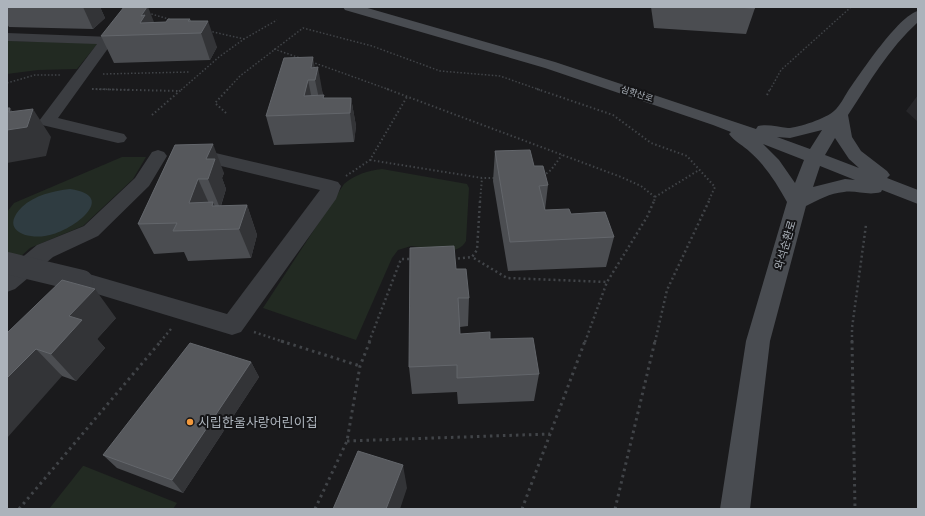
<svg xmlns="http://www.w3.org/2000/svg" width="925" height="516" font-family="'Varela Round','Noto Sans KR',sans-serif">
<rect width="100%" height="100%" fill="#1a1a1c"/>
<polygon fill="#262629" points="918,95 918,122 906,111"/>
<g fill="#222a22">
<polygon points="7,41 98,43 77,69 38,70 7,74"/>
<polygon points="122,157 146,157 133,179 83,226 30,248 7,269 7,212 14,203"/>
<path d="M382,169L467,184L469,188L466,241C462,248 456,250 449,251L411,246L398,250L392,258L356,340L263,308L344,184C356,174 367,171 382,169Z"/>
<polygon points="83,466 84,466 177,503 173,509 49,509"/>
</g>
<path fill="#2f3c41" d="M70,189C121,196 70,233 45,236C24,239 0,229 22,207C35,195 53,191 70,189Z"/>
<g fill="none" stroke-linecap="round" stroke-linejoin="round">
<g stroke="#414448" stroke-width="1.5" stroke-dasharray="1.5 2" stroke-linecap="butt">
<polyline points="148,13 172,20"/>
<polyline points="209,31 244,39"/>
<polyline points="274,49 300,58"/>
<polyline points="312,62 390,90"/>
<polyline points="103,74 190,72"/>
<polyline points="7,83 35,75 60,75"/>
<polyline points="92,89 130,90"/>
<polyline points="181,90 219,57 244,39 277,20"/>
<polyline points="227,90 240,76 303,28 372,46 440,71 500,76 540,90"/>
<polyline points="770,90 781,70 851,7"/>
</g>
<g stroke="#414448" stroke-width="2" stroke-dasharray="1.5 2.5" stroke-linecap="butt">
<polyline points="92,89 179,91"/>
<polyline points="387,89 621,177 641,186 655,197 654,202"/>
<polyline points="537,89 613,115 651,143 687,156 715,187 708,202"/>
<polyline points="767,95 770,89"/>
<polyline points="226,113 215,103 228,89"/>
<polyline points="152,115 182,89"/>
<polyline points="370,160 482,178 496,178"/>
<polyline points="346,176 370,160 408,95"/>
<polyline points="543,176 551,170 562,155"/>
<polyline points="655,197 699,170"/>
<polyline points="480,202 482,178"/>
</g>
<g stroke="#414448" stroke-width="2.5" stroke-dasharray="2 3" stroke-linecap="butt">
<polyline points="480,201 477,250 472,257 507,278 607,282"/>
<polyline points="453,259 472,257"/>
<polyline points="254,332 284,342"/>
<polyline points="160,342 171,329"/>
<polyline points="369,342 401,259 412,259"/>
<polyline points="585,342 607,282 647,217 654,201"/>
<polyline points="655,342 667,290 709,201"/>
<polyline points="852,342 852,328 866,225"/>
</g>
<g stroke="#414448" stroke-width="3" stroke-dasharray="2.5 4" stroke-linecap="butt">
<polyline points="281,341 360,366"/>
<polyline points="852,341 855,509"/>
<polyline points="347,441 550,434"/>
<polyline points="19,509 161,341"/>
<polyline points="315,509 347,441 360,366 370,341"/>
<polyline points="522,509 585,341"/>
<polyline points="615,509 655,341"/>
</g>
<g fill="#3b3d41" fill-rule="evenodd">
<polygon points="7,33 112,37 114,40 58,118 124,134 127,138 124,142 118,143 42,125 39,121 97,44 7,41"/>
<polygon points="190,147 331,180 338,182 341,186 336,199 241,332 232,335 74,287 71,281 74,275 82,272 227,314 320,190 184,157 181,153 184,149"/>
<polygon points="158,150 164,152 167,156 149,186 98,236 53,257 15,289 7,292 7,270 37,245 84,226 135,178 152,152"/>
</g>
<path fill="#494c51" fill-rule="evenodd" d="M343,7H364L555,62L756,129L758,126C768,124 778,127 788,128C798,128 827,118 834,111C840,106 844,97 848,91C861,73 898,16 918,11V22C889,48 869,83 848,115L852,137L861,151L887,171L890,175L887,178L918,190V204L882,190L881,192C868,196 856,190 844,192C830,193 818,200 806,206L770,341L750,509H720L746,341L787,202C777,184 766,166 750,152C744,146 734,141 729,134L731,132L713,125L545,68L345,10ZM822,130L810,149L777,137L790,138ZM835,138L849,159L859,168L825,155ZM763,144L804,160L795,183L779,160ZM820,166L855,180L845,179L813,187Z"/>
<polyline stroke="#3b3d41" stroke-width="22" points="7,263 82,281"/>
</g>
<g fill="#4b4d51">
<polygon points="7,7 100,7 105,18 93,29 9,27 7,24"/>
<polygon points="651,7 755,7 755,8 746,34 654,28"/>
<polygon points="190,19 191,21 217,47 210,60 114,63 101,36 154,22 166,22"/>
<polygon points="315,67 324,98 351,98 356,126 354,142 274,145 266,116"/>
<polygon points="175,145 224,173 222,178 226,189 221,206 247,205 257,235 251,258 188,261 184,252 154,254 138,224"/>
<polygon points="495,151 548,185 545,210 571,214 614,237 606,267 508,271 493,181"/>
<polygon points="456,269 469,298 468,326 460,327 460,334 490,339 539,374 534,401 458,404 457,392 412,394 409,367"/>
<polygon points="116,318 97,339 105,348 76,381 62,376 7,333"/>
<polygon points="251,362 259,377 183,493 117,468 103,455"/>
</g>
<g fill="#333437">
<polygon points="83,7 100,7 105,18 93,29"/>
<polygon points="147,7 148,7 158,32 140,23 141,16"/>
<polygon points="208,21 217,47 210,60 201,33"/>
<polygon points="313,57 316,74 318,67 323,95 321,108 315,80 311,68"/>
<polygon points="308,80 314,109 304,96"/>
<polygon points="351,98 356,126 354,142 350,113"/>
<polygon points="10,108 23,127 33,109 51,137 46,156 7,163 7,130 9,112"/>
<polygon points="213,144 224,173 222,178 226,189 220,208 208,179 206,159"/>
<polygon points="198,179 211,208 189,203"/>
<polygon points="213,202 225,229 212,206"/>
<polygon points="247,205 257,235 251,258 239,229"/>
<polygon points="95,289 116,318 97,339 105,348 76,381 51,354 69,316"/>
<polygon points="36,349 62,376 7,438 7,378"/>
<polygon points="251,362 259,377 183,493 172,480"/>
<polygon points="403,465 407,488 400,509 386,509"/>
</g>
<g fill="#56585c" stroke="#63666b">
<polygon points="124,7 147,7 141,16 145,15 140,23 166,22 168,19 190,19 188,21 208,21 201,33 101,36"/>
<polygon points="734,7 755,7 755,8"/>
<polygon points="313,57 311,68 318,67 315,80 308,80 304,96 324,95 323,98 351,98 350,113 266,116 284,58"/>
<polygon points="7,108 10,108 9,112 33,109 27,127 7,130"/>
<polygon points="213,144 206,159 215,159 208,179 198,179 189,203 213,202 212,206 247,205 239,229 173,231 177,223 138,224 175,145"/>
<polygon points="530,150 534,166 543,166 548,185 539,186 545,210 569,209 571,214 605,212 614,237 510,242 495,151"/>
<polygon points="454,246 456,269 466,269 469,298 458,298 460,334 490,332 490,339 533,338 539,374 457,378 457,365 409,367 410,248"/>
<polygon points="62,280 95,289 69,316 82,320 51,354 36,349 7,378 7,333"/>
<polygon points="190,343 251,362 172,480 103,455"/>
<polygon points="358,451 403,465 386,509 333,509"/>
</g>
<circle fill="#f2993c" stroke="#151517" stroke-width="1.5" cx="190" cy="422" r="4"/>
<g text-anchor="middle" stroke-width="4" stroke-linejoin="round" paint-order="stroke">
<g font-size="9" fill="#acb3bb" stroke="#151517">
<text transform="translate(637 94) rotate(18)" y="3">심학산로</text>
</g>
<g font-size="11" fill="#acb3bb" stroke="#151517">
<text transform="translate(785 245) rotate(-74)" y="4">와석순환로</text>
</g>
<g font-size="13" fill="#acb3bb" stroke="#151517" text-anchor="start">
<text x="198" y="427">시립한울사랑어린이집</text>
</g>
</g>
<rect width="925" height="516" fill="none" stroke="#acb3bb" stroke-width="16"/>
</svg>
